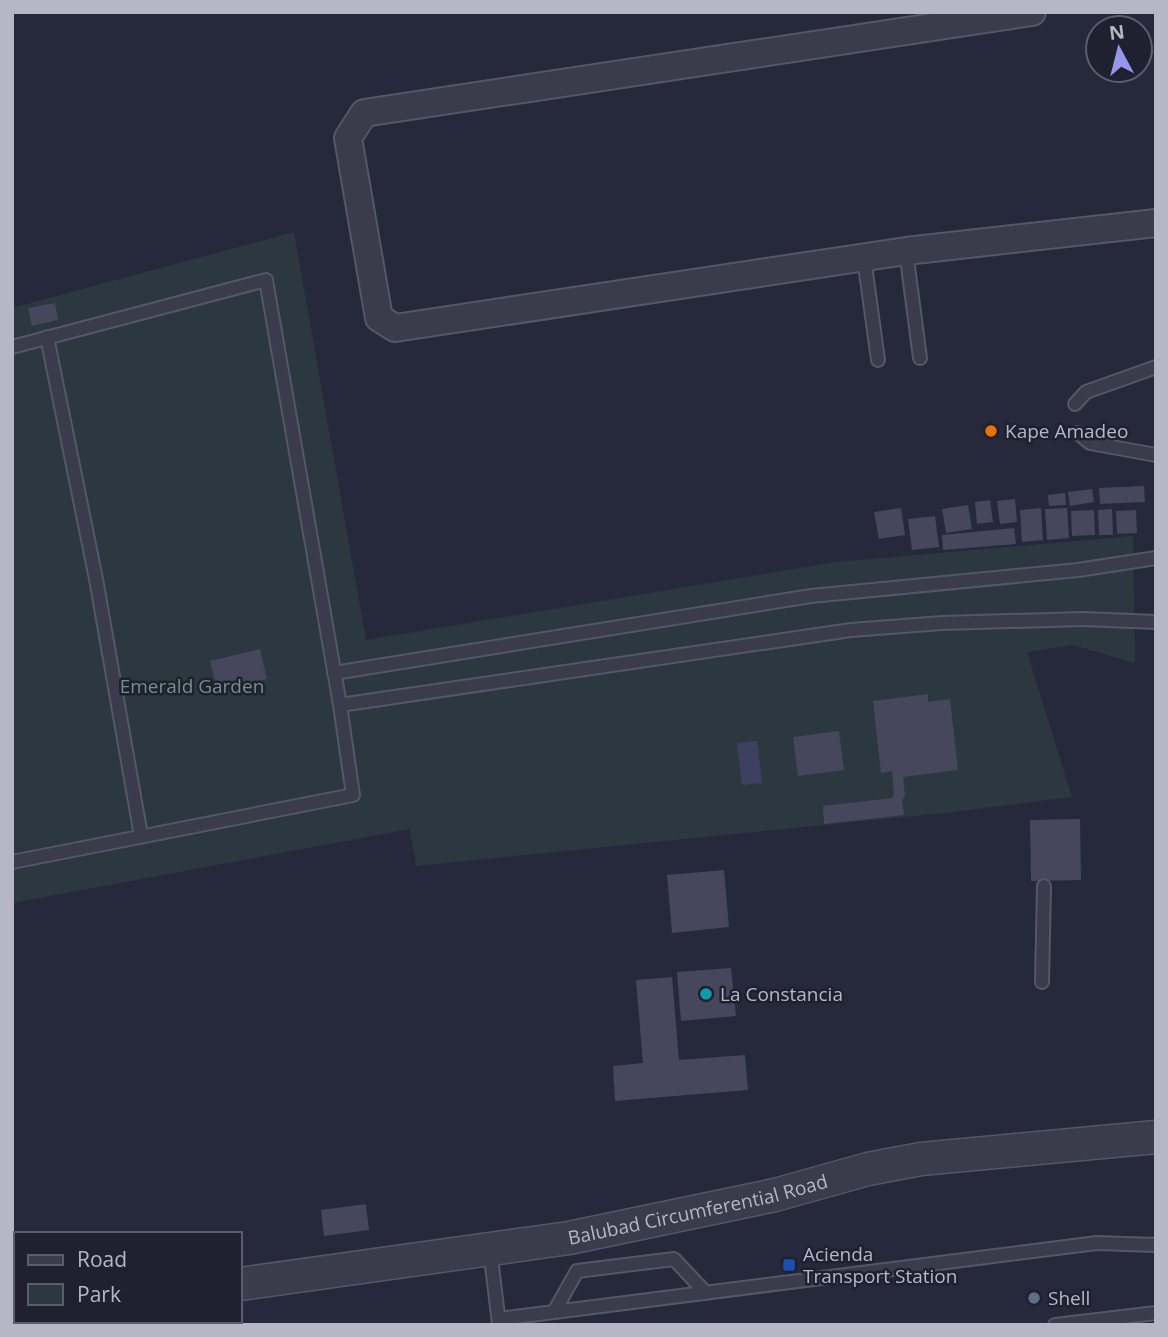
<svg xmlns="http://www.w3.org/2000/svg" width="1168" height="1337" font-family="'Open Sans',sans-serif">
<rect width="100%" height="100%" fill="#26283b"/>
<polygon fill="#2c3840" points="294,232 366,640 836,562 1133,536 1135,663 1073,645 1027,652 1072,797 953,812 416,866 410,829 12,903 12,308"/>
<polygon fill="#3e4061" points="757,741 762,783 742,785 737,743"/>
<g fill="#46475c">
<polygon points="55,303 58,320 32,326 28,308"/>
<polygon points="1144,486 1145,502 1100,504 1099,488"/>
<polygon points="1092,489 1094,502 1070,506 1068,492"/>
<polygon points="1065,493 1066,505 1049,506 1048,495"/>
<polygon points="1015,499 1017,522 1000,524 997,501"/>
<polygon points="990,500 993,522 977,524 975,502"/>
<polygon points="968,505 972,529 946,533 942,509"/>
<polygon points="901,508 905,535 879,539 874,512"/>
<polygon points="1041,508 1043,540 1022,542 1020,510"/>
<polygon points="1067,508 1069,538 1047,540 1045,509"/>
<polygon points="1112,509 1113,535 1099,535 1098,510"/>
<polygon points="1094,510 1095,535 1072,536 1071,511"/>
<polygon points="1136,510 1137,533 1117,534 1116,511"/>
<polygon points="935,516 939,547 912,550 908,519"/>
<polygon points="1014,528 1016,544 943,550 942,535"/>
<polygon points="260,649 267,679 217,690 210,661"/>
<polygon points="928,694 928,702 950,699 958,770 903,777 905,795 902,801 904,815 824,824 823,806 892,798 894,795 892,771 881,773 873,701"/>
<polygon points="839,731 844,770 798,776 793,737"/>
<polygon points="1080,819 1081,880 1031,881 1030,820"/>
<polygon points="724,870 729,927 672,933 667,875"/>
<polygon points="731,968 736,1016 681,1021 677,972"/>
<polygon points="672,977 679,1060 745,1055 748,1090 615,1101 613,1066 643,1063 636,980"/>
<polygon points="366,1204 369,1230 324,1236 321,1210"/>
</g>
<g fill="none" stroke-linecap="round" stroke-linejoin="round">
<defs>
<g id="service">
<polyline points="906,251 920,358"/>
<polyline points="864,258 878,360"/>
<polyline points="47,337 96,579 141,836"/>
<polyline points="12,347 266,280 340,705 353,795 12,862"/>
<polyline points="1075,404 1086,392 1156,367"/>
<polyline points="1078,433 1090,443 1156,455"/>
<polyline points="334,673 811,596 1078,570 1156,558"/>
<polyline points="340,705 851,630 942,623 1083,619 1156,622"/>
<polyline points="1042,982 1044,886"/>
<polyline points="490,1249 499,1324"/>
<polyline points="554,1312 577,1271 674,1259 706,1293"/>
<polyline points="499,1319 1097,1243 1156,1245"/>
<polyline points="1055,1325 1156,1313"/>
</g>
<polyline id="minor" points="1032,12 364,113 348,138 379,318 395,328 906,251 1156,223"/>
<g id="tertiary">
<path id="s1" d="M240,1284L569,1238L775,1195L868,1169L921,1159L1156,1137"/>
<polyline points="18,1325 37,1321"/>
</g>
</defs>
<use href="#service" stroke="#555666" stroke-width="16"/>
<use href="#minor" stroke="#555666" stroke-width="30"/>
<use href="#tertiary" stroke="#555666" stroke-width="35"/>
<use href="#service" stroke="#3a3b4b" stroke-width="12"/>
<use href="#minor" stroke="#3a3b4b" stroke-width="26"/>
<use href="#tertiary" stroke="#3a3b4b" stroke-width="32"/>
</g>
<circle fill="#e8710a" stroke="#1f2030" stroke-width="2.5" cx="991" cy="431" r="7"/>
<circle fill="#0f9aa8" stroke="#1f2030" stroke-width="2.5" cx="706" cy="994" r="7"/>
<rect fill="#1a4fb4" stroke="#1f2030" stroke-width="2.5" x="782" y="1258" width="14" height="14" rx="3.5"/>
<circle fill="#5c6f8a" stroke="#1f2030" stroke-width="2.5" cx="1034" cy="1298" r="7"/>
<g text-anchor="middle" stroke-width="5" stroke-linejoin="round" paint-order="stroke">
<g font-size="19" fill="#b6b6c6" stroke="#1f2030" text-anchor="start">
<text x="1005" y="438">Kape Amadeo</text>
<text x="720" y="1001">La Constancia</text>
<text x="803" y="1261">Acienda<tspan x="803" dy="22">Transport Station</tspan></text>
<text x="1048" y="1305">Shell</text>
</g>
<g font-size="19" fill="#6f9485" stroke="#1f2030">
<text x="192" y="693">Emerald Garden</text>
</g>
<g font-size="19" fill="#b6b6c6" stroke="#1f2030">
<text dy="7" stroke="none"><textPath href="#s1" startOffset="464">Balubad Circumferential Road</textPath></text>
</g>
</g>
<rect width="1168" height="1337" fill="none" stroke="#b6b6c6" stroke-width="28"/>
<rect x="14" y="1232" width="228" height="91" fill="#1f2030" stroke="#5b5c6c" stroke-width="2"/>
<rect x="28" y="1255" width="35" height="10" fill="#3a3b4b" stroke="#5b5c6c" stroke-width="2"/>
<text x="77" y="1267" font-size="21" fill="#b6b6c6">Road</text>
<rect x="28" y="1284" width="35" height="21" fill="#2c3840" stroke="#5b5c6c" stroke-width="2"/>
<text x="77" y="1302" font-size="21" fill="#b6b6c6">Park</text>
<g transform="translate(1119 49) rotate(353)"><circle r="33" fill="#1f2030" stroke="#5b5c6c" stroke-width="2"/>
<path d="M0-5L12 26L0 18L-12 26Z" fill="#9597ec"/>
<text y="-10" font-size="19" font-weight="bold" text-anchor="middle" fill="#b6b6c6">N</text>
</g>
</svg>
